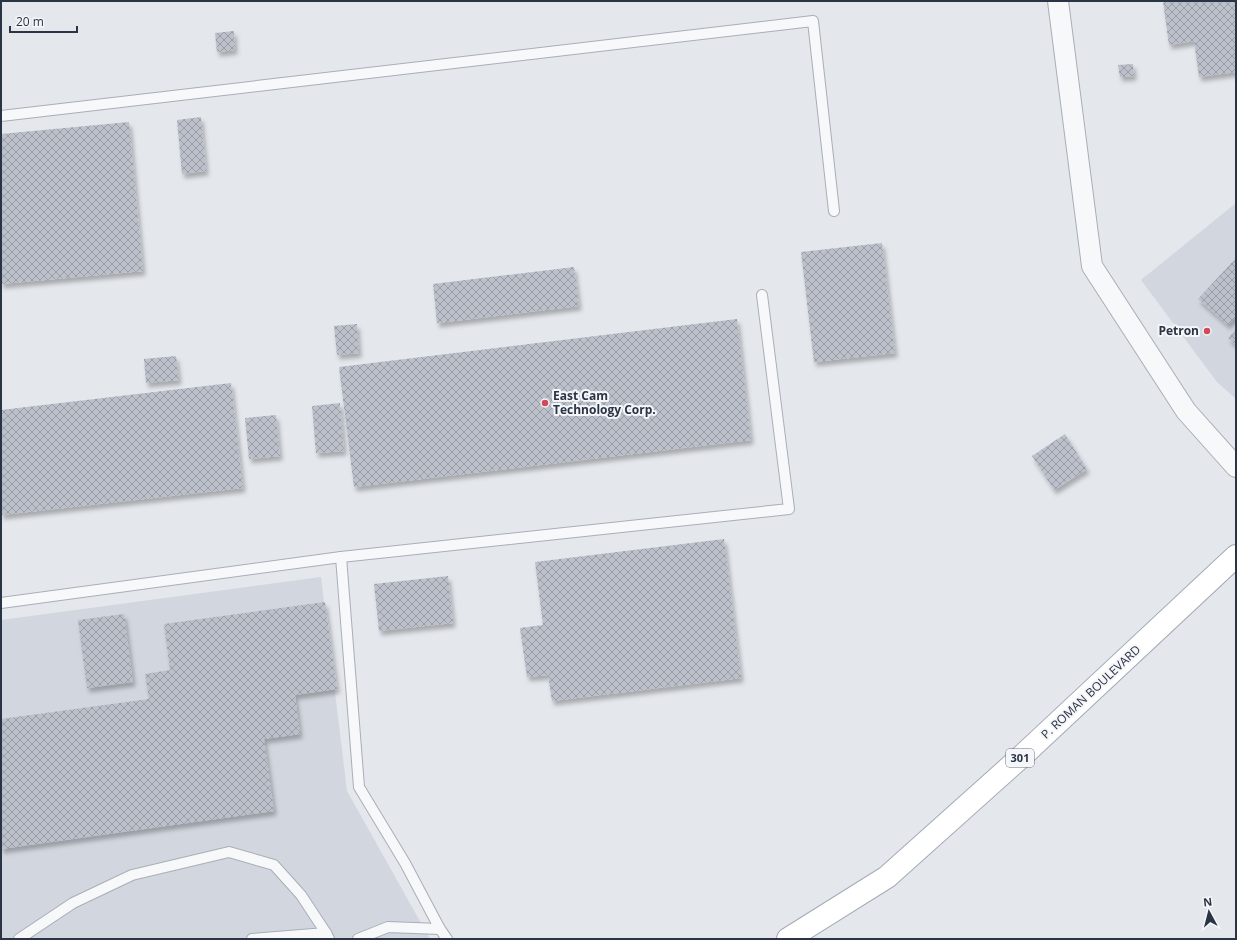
<svg xmlns="http://www.w3.org/2000/svg" width="1237" height="940" font-family="'Open Sans',sans-serif">
<defs>
<pattern id="building-cross-hatch" width="8" height="8" patternUnits="userSpaceOnUse"><rect width="8" height="8" fill="#bbc0ca"/><path d="M0 0l8 8M0 8l8-8" fill="none" stroke="#989da6"/></pattern>
<filter id="shadow"><feDropShadow dx="2.5" dy="4.5" stdDeviation="2" flood-color="#0004"/></filter>
</defs>
<rect width="100%" height="100%" fill="#e4e7ec"/>
<g fill="#d2d6de">
<polygon points="1236,203 1236,399 1217,382 1141,280"/>
<polygon points="321,577 347,791 430,939 1,939 1,620"/>
</g>
<g fill="url(#building-cross-hatch)" filter="url(#shadow)">
<polygon points="1163,1 1236,1 1236,72 1199,77 1194,41 1169,45"/>
<polygon points="234,31 235,50 217,52 215,33"/>
<polygon points="1133,64 1134,76 1120,77 1118,65"/>
<polygon points="201,117 206,171 182,174 177,120"/>
<polygon points="129,122 143,271 1,284 1,134"/>
<polygon points="882,243 895,353 814,362 801,252"/>
<polygon points="1236,258 1236,316 1228,325 1198,299"/>
<polygon points="574,267 579,306 437,323 433,284"/>
<polygon points="737,319 751,440 354,487 339,367"/>
<polygon points="357,324 359,353 337,355 334,326"/>
<polygon points="1236,329 1236,345 1228,338"/>
<polygon points="176,356 179,380 146,383 144,359"/>
<polygon points="231,383 243,488 1,515 1,410"/>
<polygon points="340,403 344,451 316,453 312,406"/>
<polygon points="276,415 280,456 249,459 245,418"/>
<polygon points="1065,434 1087,469 1054,490 1032,456"/>
<polygon points="724,539 741,678 552,701 548,675 527,677 520,628 543,625 535,562"/>
<polygon points="448,576 453,623 379,631 374,584"/>
<polygon points="325,602 337,689 295,695 300,734 264,739 274,811 1,849 1,719 149,699 145,674 170,670 164,624"/>
<polygon points="124,614 133,682 87,688 78,620"/>
</g>
<g fill="none" stroke-linecap="round" stroke-linejoin="round">
<defs>
<g id="service">
<polyline points="1,116 813,21 834,211"/>
<polyline points="1,603 341,557"/>
<polyline points="19,939 73,903 132,875 229,852 274,865 301,895 326,933 329,939"/>
<polyline points="252,939 326,933"/>
<polyline points="358,939 388,927 440,929"/>
<polyline points="447,939 440,929 405,863 359,787 341,557 789,509 762,295"/>
</g>
<polyline id="minor" points="1058,1 1092,266 1186,411 1236,467"/>
<polyline id="primary" points="788,939 887,877 1021,757 1236,556"/>
</defs>
<use href="#service" stroke="#a9aeb7" stroke-width="12"/>
<use href="#minor" stroke="#a9aeb7" stroke-width="22"/>
<use href="#primary" stroke="#a3abb8" stroke-width="24"/>
<use href="#service" stroke="#f7f8fa" stroke-width="10"/>
<use href="#minor" stroke="#f7f8fa" stroke-width="20"/>
<use href="#primary" stroke="#fff" stroke-width="22"/>
</g>
<g fill="#d1495b" stroke="#f4f6f9" stroke-width="1.5">
<circle cx="1207" cy="331" r="4"/>
<circle cx="545" cy="403" r="4"/>
</g>
<g text-anchor="middle" stroke-width="4" stroke-linejoin="round" paint-order="stroke">
<rect fill="#f4f6f9" stroke="#676e7b" stroke-width="1" x="1006" y="749" width="28" height="18" rx="3"/>
<g font-size="11" font-weight="bold" fill="#2b3445">
<text x="1020" y="762">301</text>
</g>
<g font-size="12" font-weight="bold" fill="#2b3445" stroke="#f4f6f9" text-anchor="end">
<text x="1199" y="335">Petron</text>
<text x="553" y="400" text-anchor="start">East Cam<tspan x="553" dy="14">Technology Corp.</tspan></text>
</g>
<g font-size="12" fill="#2b3445" stroke="#f4f6f9">
<text transform="translate(1091 692) rotate(-43)" y="4">P. ROMAN BOULEVARD</text>
</g>
</g>
<rect width="1237" height="940" fill="none" stroke="#2b3445" stroke-width="4"/>
<g transform="translate(1209 912) rotate(353)" stroke="#f4f6f9" stroke-width="3" paint-order="stroke">
<path d="M0-3L7 15L0 10L-7 15Z" fill="#2b3445"/>
<text y="-6" font-size="11" font-weight="bold" text-anchor="middle" fill="#2b3445">N</text>
</g>
<path d="M10 26v6h67v-6" fill="none" stroke="#2b3445" stroke-width="2"/>
<text x="16" y="26" font-size="12" fill="#2b3445" stroke="#f4f6f9" stroke-width="3" paint-order="stroke">20 m</text>
</svg>
